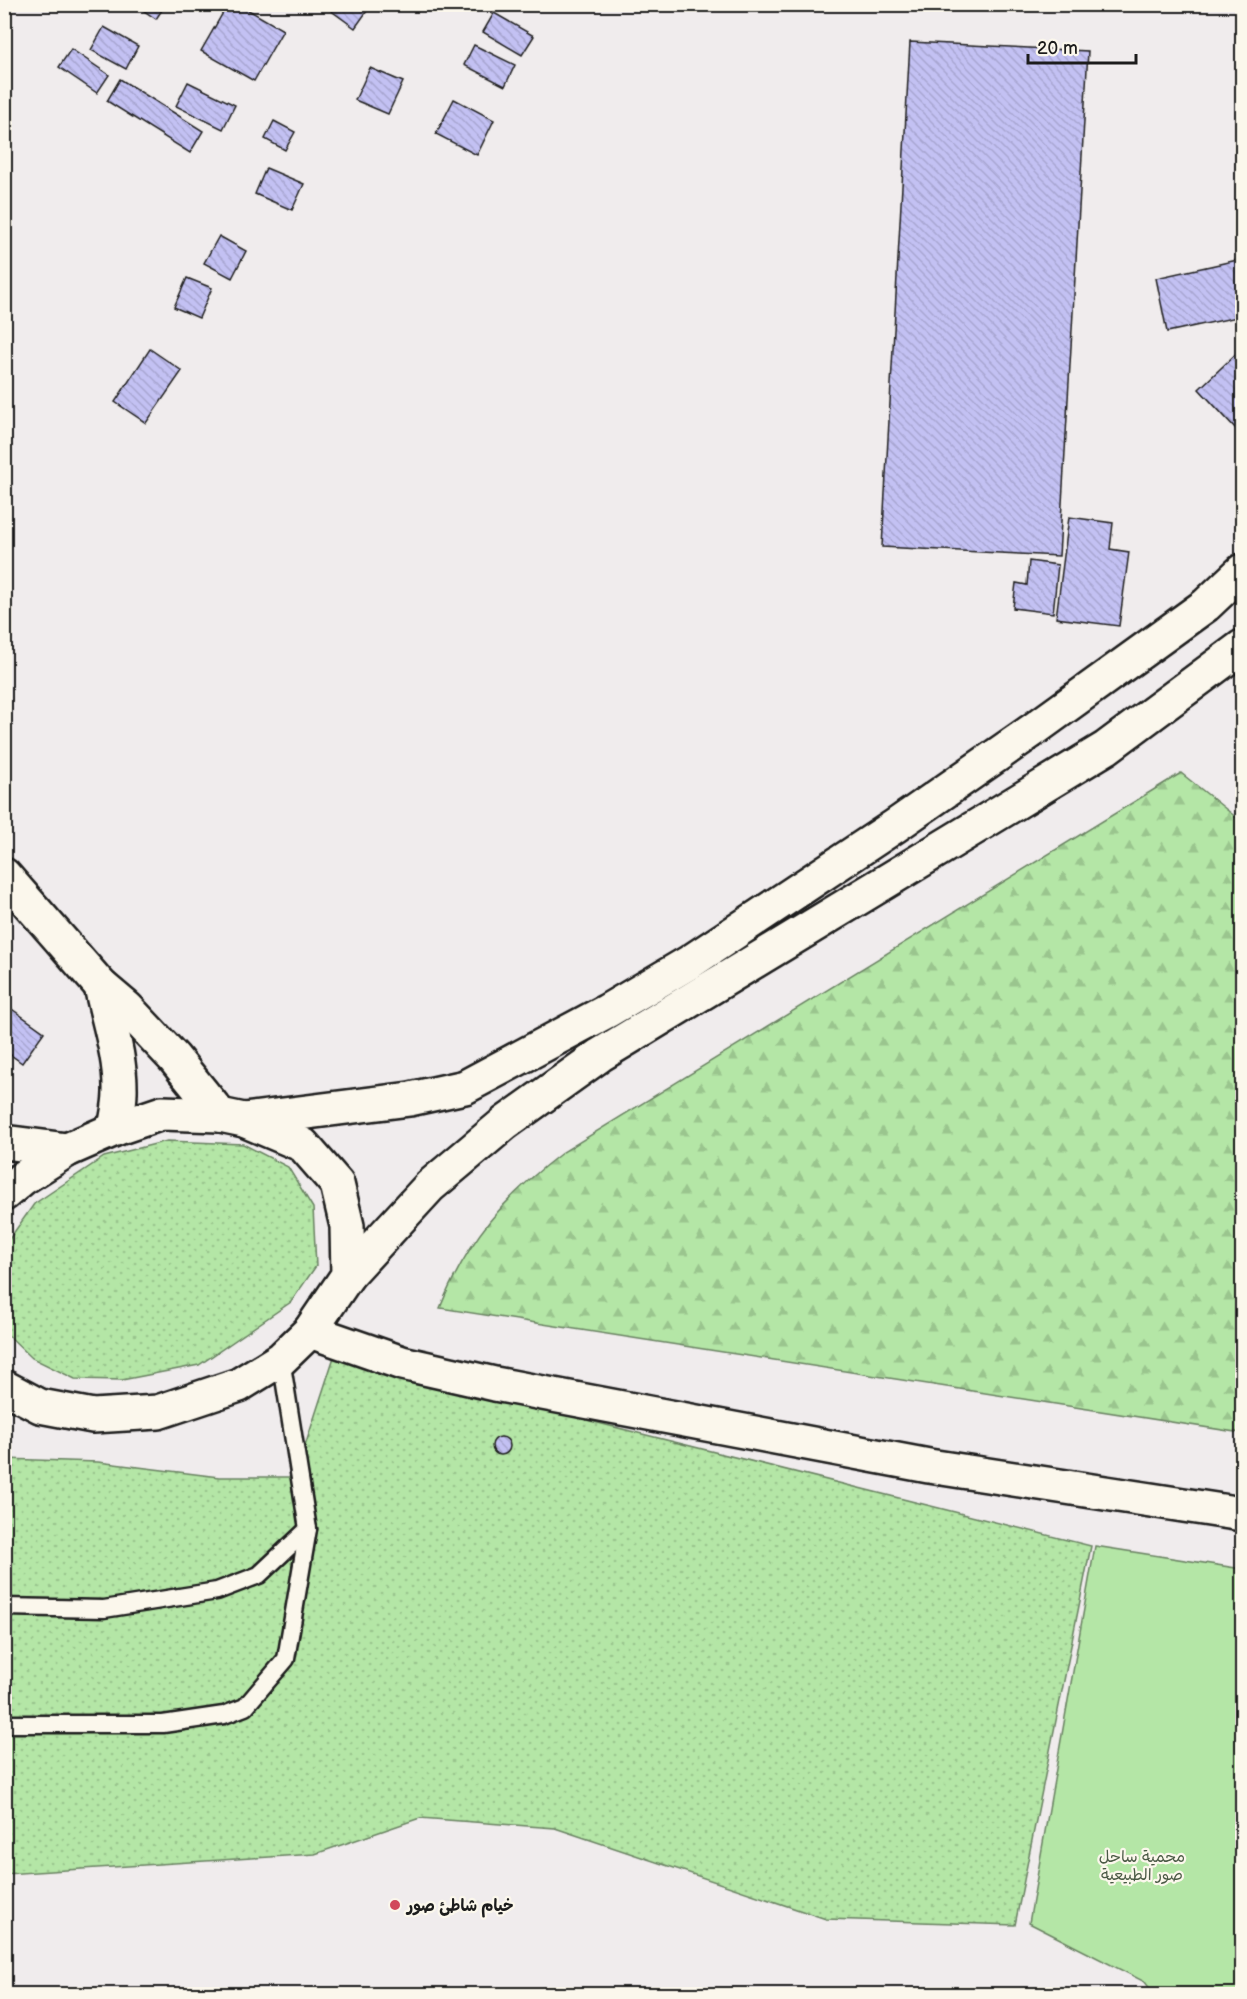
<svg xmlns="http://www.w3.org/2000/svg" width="1247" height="1999" font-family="'Balsamiq Sans','Playpen Sans Arabic',sans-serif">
<defs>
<pattern id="grass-dots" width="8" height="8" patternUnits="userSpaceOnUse" patternTransform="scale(1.5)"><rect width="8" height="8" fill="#b4e6a6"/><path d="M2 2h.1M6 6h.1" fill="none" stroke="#9ac58e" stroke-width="1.8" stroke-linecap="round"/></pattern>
<pattern id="forest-firs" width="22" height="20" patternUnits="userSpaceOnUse" patternTransform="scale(1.5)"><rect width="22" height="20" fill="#b4e6a6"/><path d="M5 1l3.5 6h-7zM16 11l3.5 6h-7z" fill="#9ac58e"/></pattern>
<pattern id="building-back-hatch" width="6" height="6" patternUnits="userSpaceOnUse" patternTransform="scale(1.5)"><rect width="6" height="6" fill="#c3c1f3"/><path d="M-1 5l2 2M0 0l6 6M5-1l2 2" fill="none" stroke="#a7a5d0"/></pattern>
</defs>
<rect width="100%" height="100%" fill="#f0eced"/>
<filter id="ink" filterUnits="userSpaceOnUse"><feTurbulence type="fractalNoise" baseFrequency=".0167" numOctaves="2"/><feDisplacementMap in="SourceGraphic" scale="12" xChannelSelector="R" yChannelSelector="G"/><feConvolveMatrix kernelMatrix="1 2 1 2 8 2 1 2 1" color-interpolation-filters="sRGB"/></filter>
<g filter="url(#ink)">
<g fill="url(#grass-dots)" stroke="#688161" stroke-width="1.5">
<polygon points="167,1141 243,1144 288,1167 313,1208 316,1266 291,1302 199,1365 122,1380 75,1379 32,1358 5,1332 5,1245 34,1204 104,1157"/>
<polygon points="334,1357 1091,1546 1015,1925 826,1919 555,1828 420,1818 315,1854 5,1874 5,1459 98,1462 219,1477 295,1477"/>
</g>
<path fill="url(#forest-firs)" stroke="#688161" stroke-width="1.5" d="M1181,773L1242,822V1433L440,1308C468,1239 504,1197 563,1152Z"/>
<polygon fill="#b4e6a6" stroke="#688161" stroke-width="1.5" points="1095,1546 1242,1569 1242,1994 1154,1994 1145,1982 1029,1923"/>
<g fill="url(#building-back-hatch)" stroke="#1c1c1c" stroke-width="1.5">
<polygon points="134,4 166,4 156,19"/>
<polygon points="228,4 238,4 283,30 254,81 201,51"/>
<polygon points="328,4 372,4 355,28 326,7"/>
<polygon points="494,13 534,36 522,55 483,32"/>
<polygon points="104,27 138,46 126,69 91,50"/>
<polygon points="910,42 1088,51 1059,556 882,547"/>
<polygon points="474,45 515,65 505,86 464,65"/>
<polygon points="71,49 109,75 97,93 59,67"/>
<polygon points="370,68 403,82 388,114 355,100"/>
<polygon points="120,79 203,131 190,153 107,101"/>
<polygon points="188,82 235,105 223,129 176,106"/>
<polygon points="454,99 494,120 477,155 436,134"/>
<polygon points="274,121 295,132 285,150 265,139"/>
<polygon points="266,168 304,184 292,210 255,194"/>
<polygon points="219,236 246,251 232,278 204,263"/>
<polygon points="1242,259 1242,316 1167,332 1156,278"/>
<polygon points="187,278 212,288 199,318 174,307"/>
<polygon points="1242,348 1242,426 1238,431 1199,389"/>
<polygon points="150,349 182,371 146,423 115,402"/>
<polygon points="1069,517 1113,523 1110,549 1129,552 1119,626 1056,618"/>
<polygon points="1029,561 1058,565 1053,613 1013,608 1016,583 1027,585"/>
<polygon points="9,1007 44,1032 22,1063 4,1050 4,1014"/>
<circle cx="501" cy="1446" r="9"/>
</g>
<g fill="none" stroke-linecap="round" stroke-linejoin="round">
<defs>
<g id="service">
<polyline points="4,1607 104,1609 217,1591 259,1575 308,1529"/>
<polyline points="4,1724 163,1724 224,1715 245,1707 286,1659 308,1529 281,1359"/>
</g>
<g id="minor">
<polyline points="4,875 101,986 127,1008 174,1058 220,1115"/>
<path d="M101,986C108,1020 121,1057 120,1092C120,1104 117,1117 115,1129"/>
<polyline points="310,1331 402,1363 495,1384 929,1466 1242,1514"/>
</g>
<g id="secondary">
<polyline points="244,1120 410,1099 465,1087 607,1011 690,962 895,826 1033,730 1206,605 1242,571"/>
<polyline points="4,1142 67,1150"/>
<polyline points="4,1194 23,1178 67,1150 115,1129 162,1113 220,1115 244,1120 303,1145 337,1184 347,1226 348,1275 310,1331 281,1359 239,1385 158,1412 93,1416 40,1406 4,1387"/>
<polyline points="348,1275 430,1186 505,1123 600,1055 1106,748 1242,647"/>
</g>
</defs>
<use href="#service" stroke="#1c1c1c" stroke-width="21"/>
<use href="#minor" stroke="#1c1c1c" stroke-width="38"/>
<use href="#secondary" stroke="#1c1c1c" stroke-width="38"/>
<use href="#service" stroke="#fbf7ec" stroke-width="16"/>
<use href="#minor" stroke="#fbf7ec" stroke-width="33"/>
<use href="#secondary" stroke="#fbf7ec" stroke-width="33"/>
</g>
</g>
<circle fill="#d1495b" stroke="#fbf7ec" stroke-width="2" cx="395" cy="1905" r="6"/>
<g text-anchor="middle" stroke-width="4.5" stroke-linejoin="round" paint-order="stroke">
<g font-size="16" fill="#4a5945" stroke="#fbf7ec">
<text x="1142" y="1862">محمية ساحل<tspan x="1142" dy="18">صور الطبيعية</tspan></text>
</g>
<g font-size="16" font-weight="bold" fill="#1c1c1c" stroke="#fbf7ec" text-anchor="start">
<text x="407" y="1911">خيام شاطئ صور</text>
</g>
</g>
<rect width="1247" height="1999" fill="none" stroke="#fbf7ec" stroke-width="24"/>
<rect x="12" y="12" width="1223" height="1975" fill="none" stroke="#1c1c1c" stroke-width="2" filter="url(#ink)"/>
<path d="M1028 54v9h108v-9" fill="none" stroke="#1c1c1c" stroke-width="3"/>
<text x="1037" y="54" font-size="18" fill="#1c1c1c" stroke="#fbf7ec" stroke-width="4.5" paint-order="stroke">20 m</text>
</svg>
